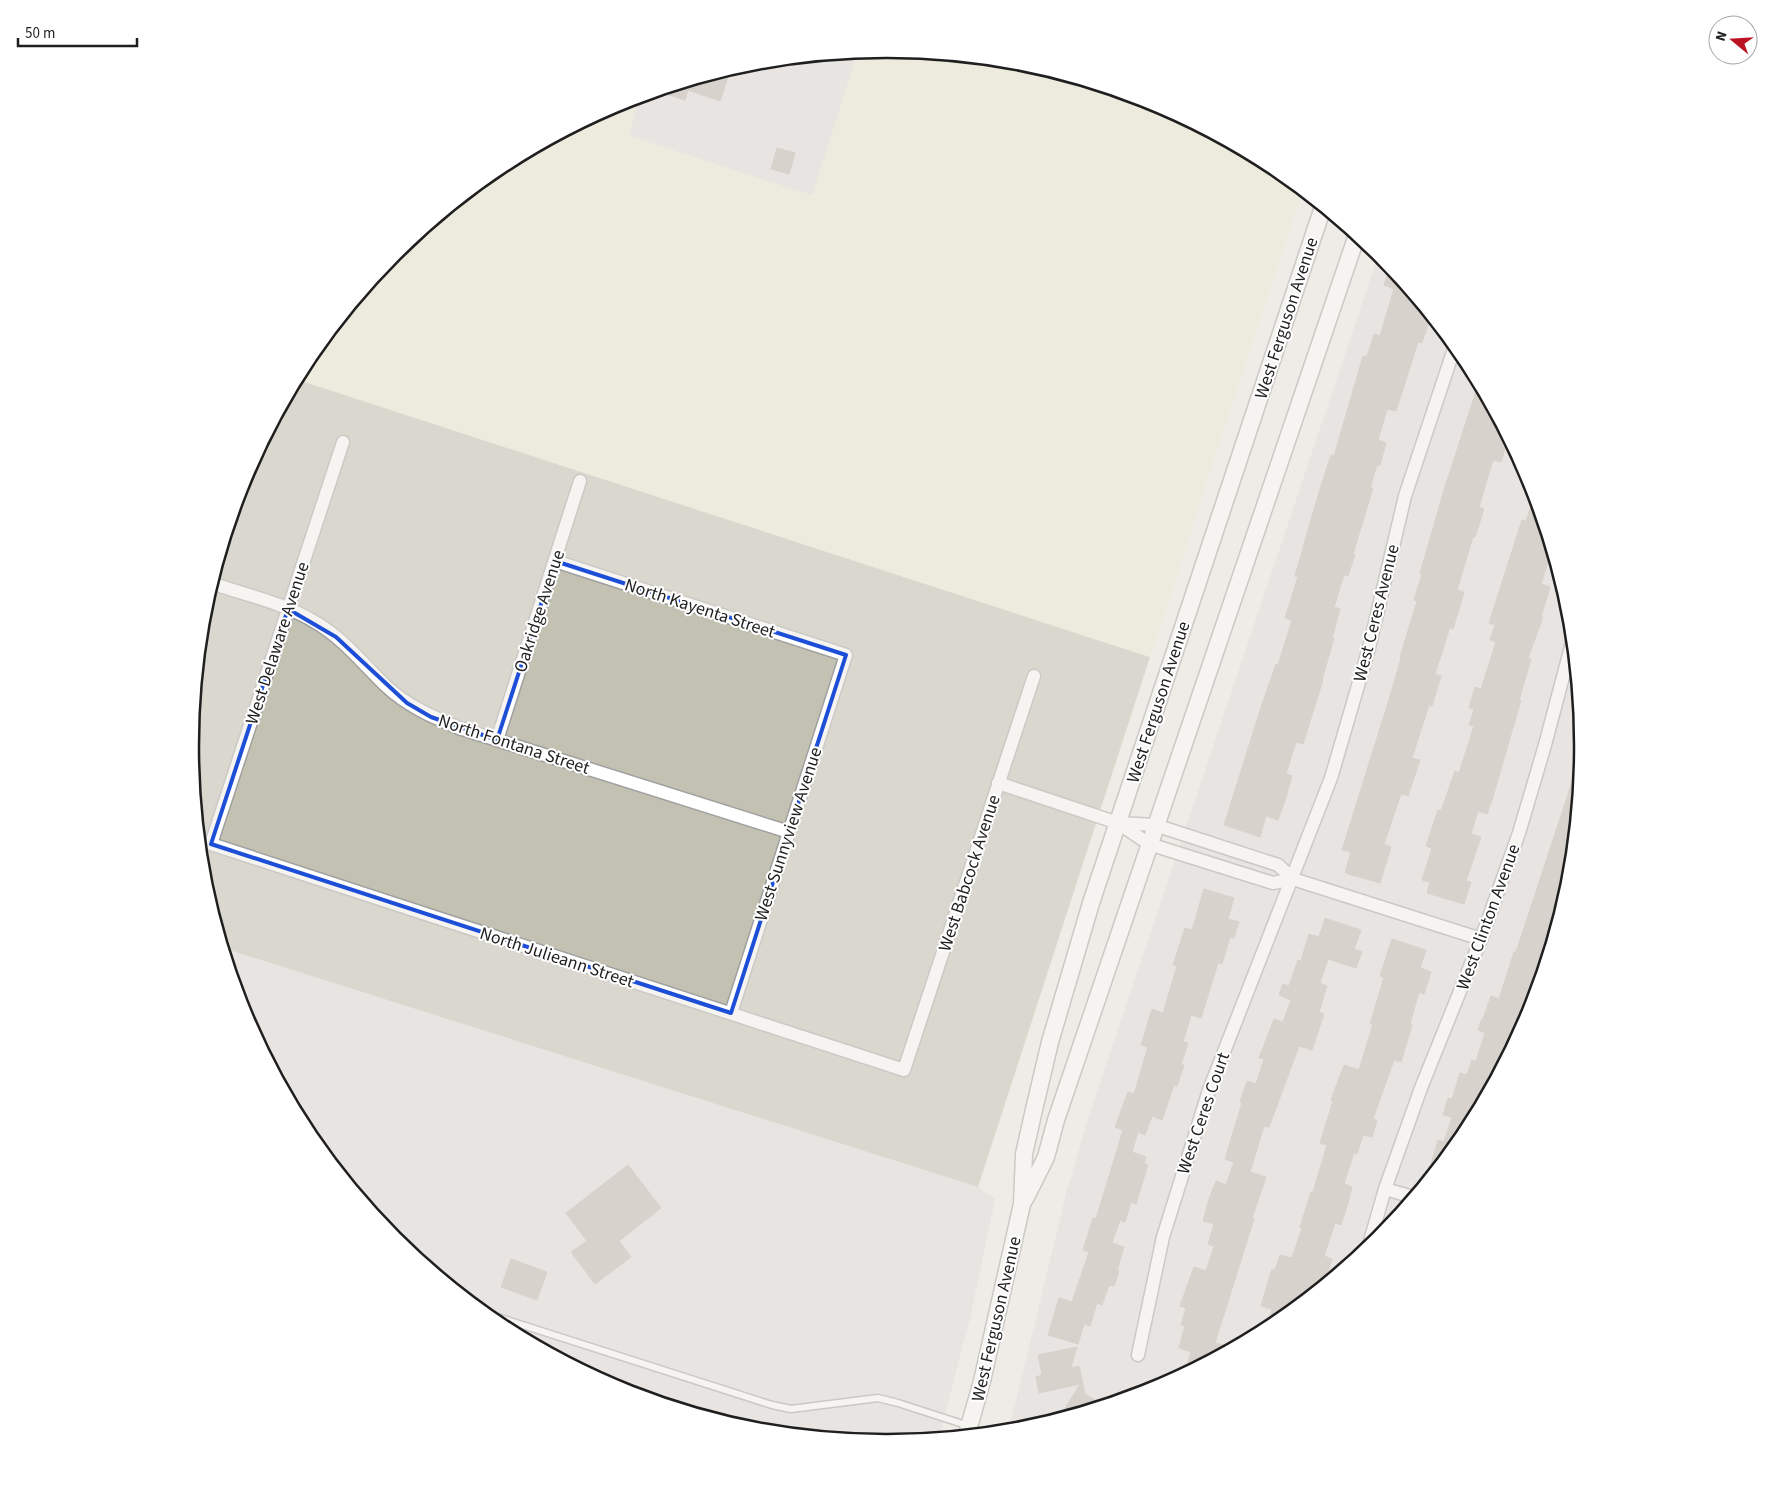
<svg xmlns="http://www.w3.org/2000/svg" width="1773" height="1491" font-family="'Source Sans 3',sans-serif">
<rect width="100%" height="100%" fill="#efebe6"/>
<g fill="#dddcdc">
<polygon points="858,52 812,196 628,136 640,96 751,62"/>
<polygon points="1379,253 1466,359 1530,479 1570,610 1583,746 1570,882 1530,1012 1466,1133 1379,1238 1273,1325 1153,1389 1022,1429 1009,1430 1067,1190 1088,1119"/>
<polygon points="223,948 978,1187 995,1199 971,1314 939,1437 887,1442 750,1429 620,1389 499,1325 394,1238 307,1132 243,1012"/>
</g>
<polygon fill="#c2c1b2" points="296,379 1150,657 978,1187 223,948 203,881 190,745 203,609 243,479"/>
<polygon fill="#ecebd3" points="887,49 1023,62 1153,102 1274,166 1302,190 1150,657 296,379 307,358 394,253 500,166 620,102 640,96 629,136 812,195 858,52"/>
<g fill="#bcb4af" stroke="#bfb1aa">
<polygon points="731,68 720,101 688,90 685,100 657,91"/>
<polygon points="777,148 795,153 789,174 771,169"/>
<polygon points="1390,266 1431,315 1422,343 1418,342 1396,411 1387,409 1378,440 1386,443 1380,465 1377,465 1370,488 1373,488 1353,554 1355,554 1348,576 1344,575 1334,607 1340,609 1332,638 1334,638 1322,680 1323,680 1303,744 1296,742 1286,774 1292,776 1285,801 1278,820 1266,816 1260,837 1224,825 1262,704 1276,664 1278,665 1292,620 1285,618 1298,577 1295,576 1319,492 1331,455 1334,456 1363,356 1367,357 1374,334 1380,336 1394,289 1384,285"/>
<polygon points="1479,382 1508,438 1501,462 1493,460 1479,507 1484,509 1475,537 1473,537 1457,590 1464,592 1453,629 1450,627 1435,674 1441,676 1432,706 1429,705 1412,758 1420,760 1408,796 1401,794 1384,844 1391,847 1380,883 1345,873 1351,852 1342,850 1391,693 1401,658 1400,657 1417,601 1414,600 1422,574 1420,573 1444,490"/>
<polygon points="1535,494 1552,549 1541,584 1550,587 1541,617 1543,617 1528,658 1531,659 1519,700 1521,700 1493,797 1487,814 1478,811 1471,834 1481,837 1466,881 1471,882 1464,904 1427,893 1430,882 1422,880 1432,848 1426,846 1438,810 1441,811 1455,771 1459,773 1474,726 1469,725 1474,709 1469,708 1475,687 1481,689 1496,642 1490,640 1495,625 1489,623 1522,520 1526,521"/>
<polygon points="1577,767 1581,768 1570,882 1548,948 1549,949 1530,1012 1466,1133 1426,1182 1438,1140 1444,1142 1452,1117 1443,1115 1448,1098 1452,1099 1460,1073 1467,1075 1472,1060 1476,1061 1485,1033 1478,1030 1482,1019 1483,1019 1491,996 1499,999 1514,952 1516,952"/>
<polygon points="1204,889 1234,898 1228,919 1239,922 1234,938 1230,937 1222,964 1218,963 1201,1018 1191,1015 1183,1042 1188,1043 1181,1065 1184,1065 1177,1086 1174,1085 1162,1120 1152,1116 1145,1135 1138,1132 1132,1152 1146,1157 1144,1164 1148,1165 1136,1204 1131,1202 1125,1222 1120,1220 1112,1243 1124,1247 1117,1271 1119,1271 1114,1286 1109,1285 1102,1305 1097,1303 1090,1326 1084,1324 1078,1344 1048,1335 1059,1298 1072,1302 1089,1252 1083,1250 1093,1218 1096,1219 1123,1130 1115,1127 1128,1092 1134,1094 1148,1047 1141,1045 1152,1009 1163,1013 1177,966 1173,965 1185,928 1192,930"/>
<polygon points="1325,918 1361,930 1354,949 1362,952 1356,968 1328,959 1320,983 1327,986 1319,1012 1324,1014 1312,1050 1299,1046 1269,1127 1264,1126 1250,1172 1266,1177 1252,1218 1254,1219 1215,1343 1232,1347 1185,1372 1191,1352 1179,1348 1185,1326 1181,1325 1186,1308 1180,1306 1194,1267 1206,1271 1214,1246 1208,1244 1214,1224 1203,1221 1209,1199 1216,1181 1226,1185 1234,1162 1225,1159 1242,1103 1240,1102 1247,1081 1256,1084 1264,1059 1259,1058 1274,1019 1283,1022 1291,1000 1279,995 1283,984 1289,986 1298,960 1301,961 1309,934 1319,937"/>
<polygon points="1392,939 1426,950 1420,968 1431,972 1424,994 1419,992 1410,1024 1412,1025 1401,1062 1394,1060 1373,1119 1377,1120 1372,1137 1363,1135 1357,1154 1354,1153 1344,1184 1352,1187 1348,1203 1341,1225 1335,1223 1324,1256 1332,1259 1325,1283 1273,1325 1266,1329 1272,1309 1261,1306 1272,1269 1275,1270 1280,1255 1292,1258 1302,1228 1300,1227 1311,1192 1313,1192 1327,1145 1320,1143 1333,1101 1331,1100 1344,1065 1359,1070 1373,1024 1370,1024 1384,977 1380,976"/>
<polygon points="628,1165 661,1208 619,1241 631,1257 595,1284 571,1252 587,1241 566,1213"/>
<polygon points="511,1259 547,1272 537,1300 501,1287"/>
<polygon points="1077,1347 1071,1368 1079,1366 1085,1394 1103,1405 1060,1417 1080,1384 1039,1393 1036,1377 1042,1375 1038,1355"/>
</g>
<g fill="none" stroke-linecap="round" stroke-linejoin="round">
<defs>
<g id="service">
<polyline points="485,1313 772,1405 791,1409 878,1398 898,1403 969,1426"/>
<polyline points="763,1430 768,1427 784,1432"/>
</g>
<g id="minor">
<polyline points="343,442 211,844 904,1070 1034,676"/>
<polyline points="555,561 846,655 731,1013"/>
<path d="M211,583C246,595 284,603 315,622C343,638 363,664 386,686C407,706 433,717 459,728L789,832"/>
<polyline points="497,740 580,481"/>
<polyline points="998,783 1118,823 1155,825 1278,865 1293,879 1481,939"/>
<polyline points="1118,823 1149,844 1273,883 1293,879"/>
<polyline points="1385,1189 1413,1197"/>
<polyline points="1368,1248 1385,1189 1421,1088 1481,939 1519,833 1545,745 1573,639"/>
<polyline points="1138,1355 1163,1237 1209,1090 1331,778 1369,648 1405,496 1455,346"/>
</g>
<g id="tertiary">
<polyline points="1025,1199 1046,1157 1056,1120 1357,235"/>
<polyline points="967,1434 982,1381 1022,1204 1024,1154 1033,1114 1050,1042 1091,903 1323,207"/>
</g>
</defs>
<use href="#service" stroke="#a0a0a0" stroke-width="9"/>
<use href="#minor" stroke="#a0a0a0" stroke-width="15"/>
<use href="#tertiary" stroke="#a0a0a0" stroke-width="19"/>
<use href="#service" stroke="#fff" stroke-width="6"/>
<use href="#minor" stroke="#fff" stroke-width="12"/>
<use href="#tertiary" stroke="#fff" stroke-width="16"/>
</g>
<path d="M0 0H1773V1491H0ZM555,561L846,655L731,1013L211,844L288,609L336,637L407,703L431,717L497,740Z" fill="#efebe6" fill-opacity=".55" fill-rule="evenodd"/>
<path fill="none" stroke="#1d4ed8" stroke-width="4" stroke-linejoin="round" d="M555,561L846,655L731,1013L211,844L288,609L336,637L407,703L431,717L497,740Z"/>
<g text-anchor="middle" stroke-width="4" stroke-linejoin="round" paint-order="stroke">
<g font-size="18" fill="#1f1f1f" stroke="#fff">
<text transform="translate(1286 318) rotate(-72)" y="6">West Ferguson Avenue</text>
<text transform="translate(700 608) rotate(18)" y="6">North Kayenta Street</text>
<text transform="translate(539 611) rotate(-72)" y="6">Oakridge Avenue</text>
<text transform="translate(1376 613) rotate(-76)" y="6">West Ceres Avenue</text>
<text transform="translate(277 643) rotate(-72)" y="6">West Delaware Avenue</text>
<text transform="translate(1158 702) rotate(-72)" y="6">West Ferguson Avenue</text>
<text transform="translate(514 744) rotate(18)" y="6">North Fontana Street</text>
<text transform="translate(788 834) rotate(-72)" y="6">West Sunnyview Avenue</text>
<text transform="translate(969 873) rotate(-72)" y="6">West Babcock Avenue</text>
<text transform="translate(1488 917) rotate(-70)" y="6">West Clinton Avenue</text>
<text transform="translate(557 957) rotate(18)" y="6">North Julieann Street</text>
<text transform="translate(1203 1113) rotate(-71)" y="6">West Ceres Court</text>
<text transform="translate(996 1319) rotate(-77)" y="6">West Ferguson Avenue</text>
</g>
</g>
<path d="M0 0H1773V1491H0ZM886 58H887A687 687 0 0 1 1574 745V747A687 687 0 0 1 887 1434H886A687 687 0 0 1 199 747V745A687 687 0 0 1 886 58Z" fill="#fff" fill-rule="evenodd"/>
<path fill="none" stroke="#1f1f1f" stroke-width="2.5" d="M886 58H887A687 687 0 0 1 1574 745V747A687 687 0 0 1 887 1434H886A687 687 0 0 1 199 747V745A687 687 0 0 1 886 58Z"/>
<g transform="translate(1733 40) rotate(288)"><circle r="24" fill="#ffffff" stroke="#a5a5a5"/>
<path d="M0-4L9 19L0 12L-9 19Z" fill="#bb1321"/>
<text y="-8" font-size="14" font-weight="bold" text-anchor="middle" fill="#1f1f1f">N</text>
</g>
<path d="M18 38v8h119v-8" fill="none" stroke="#1f1f1f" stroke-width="2.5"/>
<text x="25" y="38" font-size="15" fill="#1f1f1f" stroke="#ffffff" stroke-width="4" paint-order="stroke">50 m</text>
</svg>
